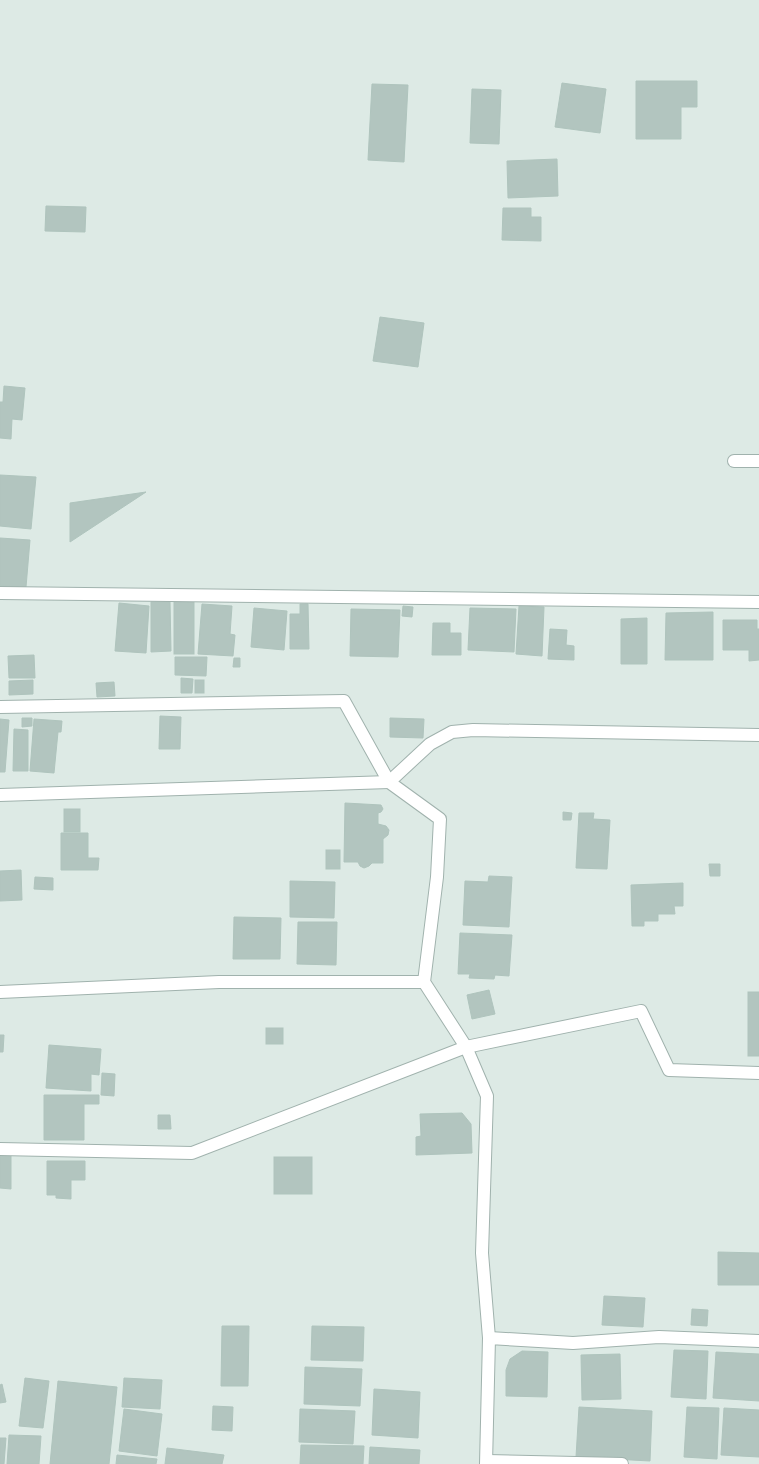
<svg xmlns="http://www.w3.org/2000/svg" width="759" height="1464" font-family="'PT Sans Narrow',sans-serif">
<rect width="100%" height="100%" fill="#ddeae5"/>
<g fill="#b2c5bf" stroke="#afc4bd">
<polygon points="636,81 697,81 697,107 681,107 681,139 636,139"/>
<polygon points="562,83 606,89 600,133 555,127"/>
<polygon points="372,84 408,85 404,162 368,160"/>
<polygon points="472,89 501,90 499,144 470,143"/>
<polygon points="557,159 558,196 508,198 507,161"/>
<polygon points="46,206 86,207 85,232 45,231"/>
<polygon points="503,208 531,208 531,217 541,217 541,241 502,240"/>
<polygon points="380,317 424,323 418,367 373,361"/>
<polygon points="4,386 25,388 22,420 12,419 11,439 0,438 0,402 3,402"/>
<polygon points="0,475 36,477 31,529 0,526"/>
<polygon points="146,492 70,542 70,503"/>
<polygon points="0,538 30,540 26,587 0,586"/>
<polygon points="151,602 170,602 171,651 151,652"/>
<rect x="174" y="602" width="20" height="52"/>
<polygon points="119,603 149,606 146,653 115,651"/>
<polygon points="202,604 232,606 230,634 235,635 233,656 198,654"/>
<polygon points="300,604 308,604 309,649 290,649 290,614 300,614"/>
<polygon points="403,606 413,607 412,617 402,616"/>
<polygon points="519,606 544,607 542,656 516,654"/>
<polygon points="254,608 287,611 284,650 251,647"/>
<polygon points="470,608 516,609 514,652 468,650"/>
<polygon points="351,609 400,610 398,657 350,656"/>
<polygon points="713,612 713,660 665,660 666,613"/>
<polygon points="647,618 647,664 621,664 621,619"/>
<polygon points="723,620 757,620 757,629 759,629 759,660 749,661 749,650 723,650"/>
<polygon points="433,623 450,623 450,633 461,633 461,655 432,655"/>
<polygon points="550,629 567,630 566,645 574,646 574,660 548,659"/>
<polygon points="34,655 35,678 9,678 8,656"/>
<polygon points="175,657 207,657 206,676 175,675"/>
<polygon points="234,658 240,658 240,667 233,667"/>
<polygon points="181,678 193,679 192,693 181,693"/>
<polygon points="33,680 33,694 9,695 9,681"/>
<rect x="195" y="680" width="9" height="13"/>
<polygon points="114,682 115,696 97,697 96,683"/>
<polygon points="160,716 181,717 180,749 159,749"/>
<polygon points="22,718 32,718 32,726 22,727"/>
<polygon points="390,718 424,719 423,738 390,737"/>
<polygon points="0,719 9,720 5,772 0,772"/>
<polygon points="34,719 62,721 61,732 58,732 54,773 30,771"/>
<polygon points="14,729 28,730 28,771 13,771"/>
<polygon points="345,803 381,805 383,809 381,812 378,813 378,824 386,826 389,830 388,835 383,839 383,863 372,863 369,866 364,868 360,866 358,862 344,862"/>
<rect x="64" y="809" width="16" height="23"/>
<polygon points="563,812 572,813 571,820 563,820"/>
<polygon points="579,813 594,813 593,819 610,820 607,869 576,868"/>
<polygon points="61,833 88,833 88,858 99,858 98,870 61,870"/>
<rect x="326" y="850" width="14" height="19"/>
<polygon points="709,864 720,864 720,876 710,876"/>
<polygon points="21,870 22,900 0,901 0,871"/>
<polygon points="489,876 512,877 509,927 463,925 465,881 488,882"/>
<polygon points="35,877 53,878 53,890 34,889"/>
<polygon points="290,881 335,882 334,918 290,917"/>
<polygon points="683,883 683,906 674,906 675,914 658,914 658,921 644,921 644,926 632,926 631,885"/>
<polygon points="234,917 281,918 280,959 233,959"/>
<polygon points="298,922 337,922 336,965 297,964"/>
<polygon points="460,933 512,935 509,976 495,975 494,979 469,978 470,974 458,974"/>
<polygon points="489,990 495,1014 472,1019 467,995"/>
<rect x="748" y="992" width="11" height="64"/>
<rect x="266" y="1028" width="17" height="16"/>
<polygon points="0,1035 4,1035 3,1052 0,1052"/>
<polygon points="49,1045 101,1049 99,1075 91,1074 91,1091 46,1088"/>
<polygon points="102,1073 115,1074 114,1096 101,1095"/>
<polygon points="44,1095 99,1095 99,1104 84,1104 84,1140 44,1140"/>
<polygon points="462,1113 471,1124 472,1153 416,1155 416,1137 421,1136 420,1114"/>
<polygon points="158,1115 170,1115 171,1129 158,1129"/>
<polygon points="0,1154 11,1154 11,1189 0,1188"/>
<rect x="274" y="1157" width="38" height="37"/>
<polygon points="47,1161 85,1161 85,1180 71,1180 71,1199 56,1198 56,1195 47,1195"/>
<polygon points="718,1252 759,1253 759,1285 718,1285"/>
<polygon points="604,1296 645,1298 643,1327 602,1325"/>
<polygon points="692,1309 708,1310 707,1326 691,1325"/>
<polygon points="222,1326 249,1326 248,1386 221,1386"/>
<polygon points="312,1326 364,1327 363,1361 311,1360"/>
<polygon points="674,1350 708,1351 706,1399 671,1397"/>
<polygon points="522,1351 548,1352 547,1397 506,1396 506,1370 510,1359"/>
<polygon points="716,1352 759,1354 759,1401 713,1398"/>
<polygon points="620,1354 621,1399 582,1400 581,1355"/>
<polygon points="305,1367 362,1369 360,1406 304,1404"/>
<polygon points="25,1378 49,1381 43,1428 19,1426"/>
<polygon points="124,1378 162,1380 160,1409 122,1407"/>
<polygon points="58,1381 117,1387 109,1464 50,1464"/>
<polygon points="2,1384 6,1402 0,1403 0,1385"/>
<polygon points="374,1389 420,1392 418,1438 372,1435"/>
<polygon points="213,1406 233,1407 232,1431 212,1430"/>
<polygon points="579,1407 652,1411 650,1461 576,1457"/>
<polygon points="687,1407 719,1408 717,1459 684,1457"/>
<polygon points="724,1408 759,1410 759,1457 721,1455"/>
<polygon points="124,1409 162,1414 157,1456 119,1451"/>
<polygon points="300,1409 355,1411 353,1444 299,1442"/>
<polygon points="9,1435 41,1436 39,1464 7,1464"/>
<polygon points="0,1438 6,1438 4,1464 0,1464"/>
<polygon points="301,1445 364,1446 363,1464 300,1464"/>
<polygon points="370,1447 420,1450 419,1464 369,1464"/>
<polygon points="167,1448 224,1455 222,1464 165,1464"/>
<polygon points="117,1455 157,1459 156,1464 116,1464"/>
</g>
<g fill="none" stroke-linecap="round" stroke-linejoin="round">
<defs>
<g id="minor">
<polyline points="734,461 759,461"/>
<polyline points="0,593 759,602"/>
<polyline points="0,707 344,701 389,782 440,819 437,877 424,982 466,1047 487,1096 482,1253 489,1338"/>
<polyline points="0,795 389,782 430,744 452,732 473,730 759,735"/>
<polyline points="0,992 219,982 424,982"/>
<polyline points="0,1149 192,1153 466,1047 641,1011 669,1070 759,1073"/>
<polyline points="487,1461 622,1464"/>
<polyline points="486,1464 489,1338 573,1343 659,1337 759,1341"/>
</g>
</defs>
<use href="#minor" stroke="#a0b2ad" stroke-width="14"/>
<use href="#minor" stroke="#fff" stroke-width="12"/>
</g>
</svg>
